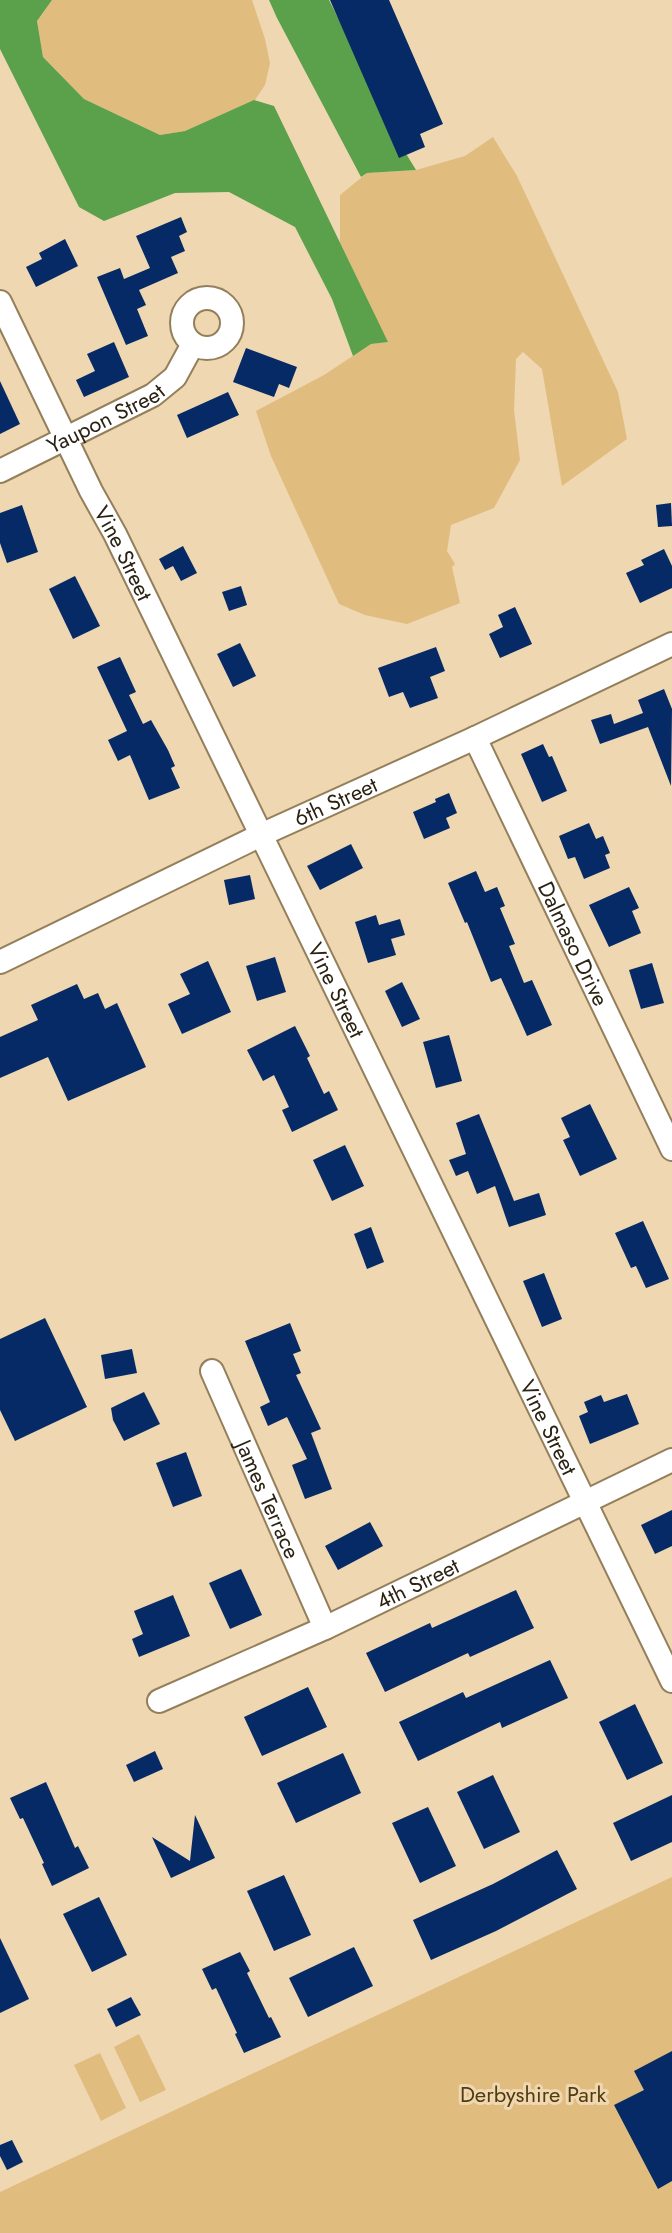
<svg xmlns="http://www.w3.org/2000/svg" width="672" height="2233" font-family="Jost,sans-serif">
<rect width="100%" height="100%" fill="#efd7b1"/>
<g fill="#e1bc7f">
<polygon points="52,0 252,0 265,39 270,63 265,85 255,100 185,131 160,135 84,99 43,57 37,21"/>
<polygon points="493,137 517,176 618,392 627,439 562,486 542,369 523,352 516,359 514,410 520,460 494,508 451,525 447,551 455,564 452,567 460,603 407,624 365,615 339,604 271,456 256,411 324,375 371,344 387,342 340,243 340,195 367,173 416,170 465,156"/>
<polygon points="672,1877 672,2233 0,2233 0,2192"/>
<polygon points="139,2034 166,2090 140,2102 114,2047"/>
<polygon points="100,2053 126,2108 101,2121 74,2065"/>
</g>
<g fill="#5ba04b">
<polygon points="0,0 52,0 37,21 43,57 84,99 160,135 185,131 254,100 274,106 388,342 371,344 353,356 332,299 295,227 229,192 175,193 104,221 79,207 0,49"/>
<polygon points="269,0 329,0 356,54 383,116 416,170 367,173 361,177 277,18"/>
</g>
<g fill="#062a65">
<polygon points="330,0 389,0 443,124 420,134 425,147 399,158"/>
<polygon points="181,217 187,232 179,236 185,251 171,257 178,273 139,290 146,305 137,309 148,336 126,345 97,277 120,268 124,279 150,268 136,236"/>
<polygon points="65,239 78,266 36,287 26,267 42,259 39,253"/>
<polygon points="114,342 129,377 84,397 76,380 95,371 87,354"/>
<polygon points="246,348 297,367 289,388 279,384 274,397 233,382"/>
<polygon points="0,381 20,424 0,434"/>
<polygon points="228,392 239,415 187,438 177,415"/>
<polygon points="671,503 672,526 658,527 656,505"/>
<polygon points="22,505 38,552 7,563 0,543 0,513"/>
<polygon points="183,546 197,573 181,581 173,566 165,570 159,559"/>
<polygon points="664,549 672,566 672,588 640,603 626,573 644,565 641,560"/>
<polygon points="75,576 100,626 73,639 49,589"/>
<polygon points="241,586 247,605 229,611 222,592"/>
<polygon points="515,607 532,644 500,658 489,634 503,627 498,615"/>
<polygon points="240,643 256,676 233,687 217,654"/>
<polygon points="436,647 445,671 430,677 438,698 410,708 403,692 389,697 378,668"/>
<polygon points="120,657 136,692 129,695 143,724 151,720 168,750 175,766 171,768 180,788 149,800 130,755 118,761 108,740 127,731 97,667"/>
<polygon points="664,689 672,709 671,786 648,727 600,744 591,720 611,714 614,724 643,713 638,700"/>
<polygon points="543,744 549,757 552,756 567,791 542,802 521,754"/>
<polygon points="449,793 457,813 446,818 450,828 424,839 413,812 436,802 435,799"/>
<polygon points="589,823 596,839 603,836 610,853 605,855 610,868 584,879 575,857 568,859 559,836"/>
<polygon points="351,844 363,868 320,890 307,866"/>
<polygon points="476,871 485,892 497,887 505,906 500,908 515,944 509,946 524,983 532,980 552,1025 527,1036 501,978 491,982 467,922 465,923 448,883"/>
<polygon points="250,875 255,899 229,905 224,880"/>
<polygon points="629,887 639,908 632,911 641,933 609,947 589,905"/>
<polygon points="376,915 379,925 400,919 405,935 391,939 396,955 368,963 355,922"/>
<polygon points="275,957 286,992 257,1001 246,966"/>
<polygon points="208,961 231,1012 182,1034 168,1004 190,994 180,974"/>
<polygon points="652,963 664,1003 641,1009 629,970"/>
<polygon points="402,982 420,1019 402,1027 385,991"/>
<polygon points="77,984 84,999 98,993 105,1009 117,1003 146,1067 68,1101 48,1057 0,1078 0,1037 38,1020 31,1005"/>
<polygon points="295,1026 310,1056 307,1058 324,1094 329,1091 338,1110 292,1132 282,1110 289,1107 274,1075 263,1081 247,1050"/>
<polygon points="449,1035 462,1081 436,1088 423,1042"/>
<polygon points="590,1104 617,1159 580,1176 563,1140 570,1137 561,1118"/>
<polygon points="479,1114 514,1201 539,1193 546,1215 509,1227 495,1186 477,1194 468,1171 456,1176 449,1160 466,1154 456,1123"/>
<polygon points="345,1145 364,1186 332,1201 313,1160"/>
<polygon points="643,1221 669,1279 646,1288 636,1266 631,1268 615,1233"/>
<polygon points="371,1227 384,1262 367,1269 354,1234"/>
<polygon points="544,1273 562,1319 542,1327 523,1281"/>
<polygon points="45,1318 87,1407 15,1441 0,1410 0,1339"/>
<polygon points="290,1323 301,1351 293,1354 301,1373 296,1375 321,1429 311,1433 332,1489 305,1499 292,1465 307,1459 287,1417 268,1426 260,1407 270,1402 245,1341"/>
<polygon points="132,1349 137,1373 105,1379 101,1355"/>
<polygon points="144,1392 160,1424 124,1441 113,1420 111,1408"/>
<polygon points="627,1394 639,1424 590,1444 579,1416 588,1412 584,1402 601,1395 604,1402"/>
<polygon points="186,1452 202,1496 173,1507 156,1463"/>
<polygon points="672,1510 672,1546 655,1554 641,1525"/>
<polygon points="370,1522 383,1546 338,1570 325,1546"/>
<polygon points="241,1569 262,1615 230,1629 209,1583"/>
<polygon points="516,1590 534,1628 470,1657 468,1653 385,1692 366,1653 430,1623 432,1628"/>
<polygon points="173,1595 190,1636 139,1657 132,1639 143,1634 134,1611"/>
<polygon points="550,1660 568,1698 502,1728 500,1722 418,1761 399,1722 463,1692 466,1698"/>
<polygon points="308,1687 327,1727 262,1756 244,1717"/>
<polygon points="635,1704 663,1763 627,1780 599,1722"/>
<polygon points="155,1751 163,1769 134,1782 126,1765"/>
<polygon points="343,1753 361,1793 296,1823 277,1783"/>
<polygon points="493,1775 520,1832 484,1849 457,1792"/>
<polygon points="46,1782 75,1848 78,1846 89,1868 52,1886 42,1864 44,1863 23,1818 20,1819 10,1798"/>
<polygon points="672,1795 672,1842 631,1861 613,1823"/>
<polygon points="428,1807 456,1866 420,1883 392,1823"/>
<polygon points="195,1815 215,1858 171,1878 152,1837 190,1861"/>
<polygon points="557,1850 577,1889 496,1931 431,1960 413,1920 493,1884"/>
<polygon points="284,1875 311,1935 274,1951 247,1891"/>
<polygon points="99,1897 127,1955 92,1972 63,1914"/>
<polygon points="0,1938 29,1999 0,2013"/>
<polygon points="354,1947 373,1986 308,2017 289,1978"/>
<polygon points="240,1952 250,1971 247,1973 269,2018 271,2017 281,2037 244,2053 235,2034 237,2033 216,1988 212,1990 202,1969"/>
<polygon points="131,1997 141,2015 116,2027 107,2009"/>
<polygon points="672,2051 672,2181 658,2189 614,2105 644,2090 634,2071"/>
<polygon points="12,2140 23,2162 7,2170 0,2156 0,2145"/>
</g>
<g fill="none" stroke-linecap="round" stroke-linejoin="round">
<defs>
<g id="minor">
<circle cx="207" cy="323" r="25"/>
<path id="s1" d="M0,302L91,491L115,534L672,1681"/>
<path id="s2" d="M0,471L153,395L175,377L193,344"/>
<path id="s3" d="M475,738L672,1149"/>
<path id="s4" d="M0,962L263,834L475,738L672,644"/>
<path id="s5" d="M212,1371L325,1628"/>
<path id="s6" d="M159,1701L325,1628L672,1460"/>
</g>
</defs>
<use href="#minor" stroke="#947f5b" stroke-width="26"/>
<use href="#minor" stroke="#fff" stroke-width="22"/>
</g>
<g text-anchor="middle" stroke-width="6" stroke-linejoin="round" paint-order="stroke">
<g font-size="22" fill="#2b2213" stroke="#efd7b1">
<text dy="8" stroke="none"><textPath href="#s2" startOffset="118">Yaupon Street</textPath></text>
<text dy="8" stroke="none"><textPath href="#s1" startOffset="280">Vine Street</textPath></text>
<text dy="8" stroke="none"><textPath href="#s4" startOffset="372">6th Street</textPath></text>
<text dy="8" stroke="none"><textPath href="#s3" startOffset="228">Dalmaso Drive</textPath></text>
<text dy="8" stroke="none"><textPath href="#s1" startOffset="766">Vine Street</textPath></text>
<text dy="8" stroke="none"><textPath href="#s1" startOffset="1252">Vine Street</textPath></text>
<text dy="8" stroke="none"><textPath href="#s5" startOffset="140">James Terrace</textPath></text>
<text dy="8" stroke="none"><textPath href="#s6" startOffset="284">4th Street</textPath></text>
</g>
<g font-size="22" fill="#523b0e" stroke="#efd7b1">
<text x="533" y="2102">Derbyshire Park</text>
</g>
</g>
</svg>
